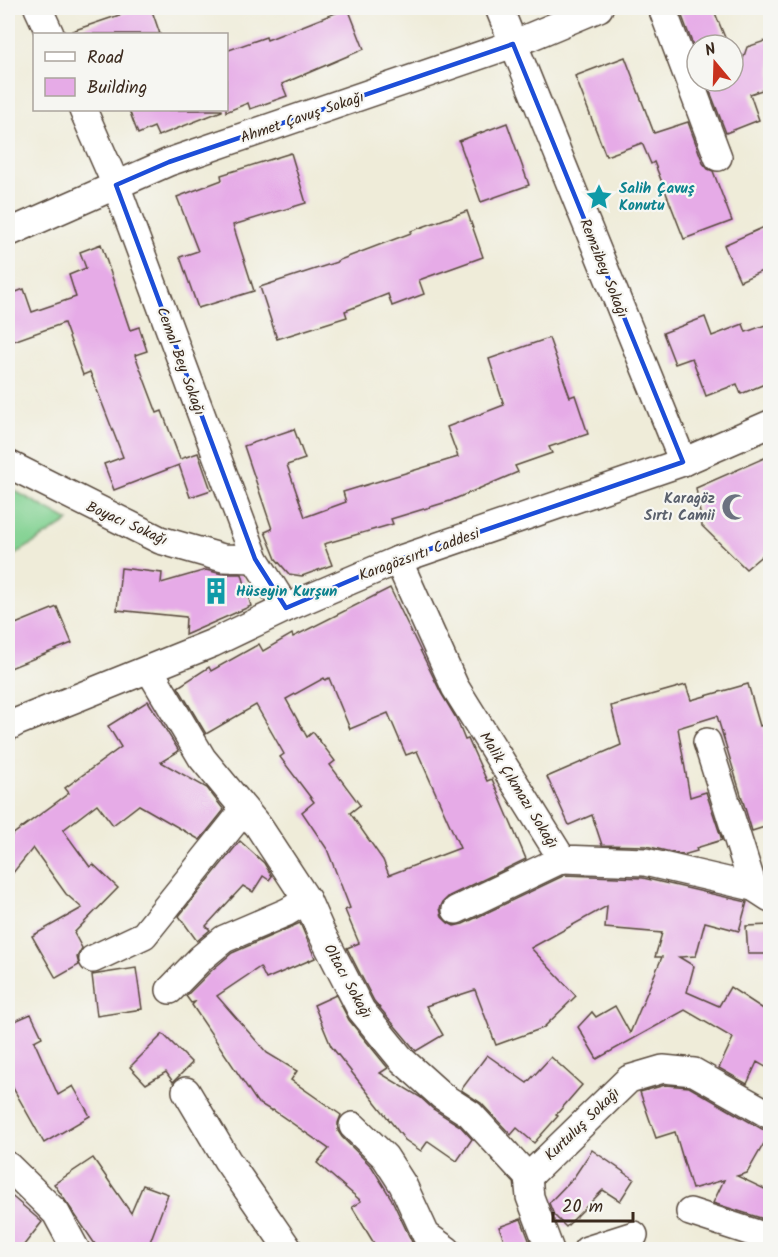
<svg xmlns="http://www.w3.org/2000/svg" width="778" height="1257" font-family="Kalam,sans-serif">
<rect width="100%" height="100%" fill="#f6f6f2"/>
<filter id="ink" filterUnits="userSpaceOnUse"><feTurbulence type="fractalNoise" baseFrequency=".0167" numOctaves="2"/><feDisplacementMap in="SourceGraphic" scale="12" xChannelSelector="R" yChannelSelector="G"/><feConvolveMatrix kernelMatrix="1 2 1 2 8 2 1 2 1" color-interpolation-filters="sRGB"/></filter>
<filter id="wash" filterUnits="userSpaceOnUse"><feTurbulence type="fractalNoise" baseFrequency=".008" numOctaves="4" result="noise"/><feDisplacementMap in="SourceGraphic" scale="24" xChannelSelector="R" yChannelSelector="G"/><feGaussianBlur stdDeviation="1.35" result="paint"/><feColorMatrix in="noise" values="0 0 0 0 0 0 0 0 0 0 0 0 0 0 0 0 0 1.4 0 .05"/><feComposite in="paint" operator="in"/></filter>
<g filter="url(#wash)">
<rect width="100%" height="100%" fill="#efecd9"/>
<polygon fill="#81d191" stroke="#5e7e58" stroke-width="1.5" points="8,487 69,521 8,559"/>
<g id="blocks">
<g fill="#e6abe7" fill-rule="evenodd">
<polygon points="140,8 151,8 160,34 73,34 72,31"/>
<polygon points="348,8 364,49 282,84 287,96 250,109 248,103 226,112 226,51 266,37 267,40"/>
<polygon points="679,8 713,8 728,45 697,45 697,56"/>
<polygon points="771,39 771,87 750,94 759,120 726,133 706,81 733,81 733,52 740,68 747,47"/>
<polygon points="625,57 654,133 688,122 703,163 708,169 713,171 732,221 684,239 654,162 651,164 642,143 606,156 575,76"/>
<polygon points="129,110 222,110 222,111 158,136 154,127 138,134"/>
<polygon points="507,123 529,185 481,202 459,141"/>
<polygon points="291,153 306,203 233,225 254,291 198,308 180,257 198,251 177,197 222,180 221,175"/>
<polygon points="467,211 483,257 419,280 424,294 392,306 388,294 345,311 347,317 277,339 260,287 337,262 337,261 411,233 411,231"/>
<polygon points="771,224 771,267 740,281 724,245"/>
<polygon points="101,244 130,330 139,327 147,351 135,355 157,413 162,411 180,459 198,453 211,490 190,497 179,465 114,490 104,464 123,457 90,372 83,375 64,323 8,343 8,295 24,289 32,312 76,297 69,275 86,268 80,252"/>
<polygon points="705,317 712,336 743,324 746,332 771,323 771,377 765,379 767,383 741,394 737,384 706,396 692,358 675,364 663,333"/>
<polygon points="549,338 570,397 575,395 588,434 549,447 552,453 515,466 518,472 450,501 391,519 393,524 324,544 332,565 302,576 289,574 276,559 265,532 272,529 244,446 294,429 305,459 287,465 305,517 346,502 343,492 458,457 447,427 504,405 489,359"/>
<polygon points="771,455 771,548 746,569 702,526 696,488"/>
<polygon points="121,568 162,573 161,583 206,570 222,574 242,574 251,606 185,635 186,617 117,610"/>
<path d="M390,588L441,693L456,718L465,740L468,739L487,781L492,779L526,859L449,896L443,902L440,908L442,917L448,923L454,926L463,924L565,875L643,878L747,902L739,931L705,922L696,956L679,957L694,966L687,992L719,1006L730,987L771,1014V1070L757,1062L747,1084L719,1068L733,1038L685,1010L597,1059L578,1027L592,1012L596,1017L615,1006L630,1033L662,957H655L662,933L605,928L607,906L531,948L576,996L543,1028L496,1045L475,990L426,1006L443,1035L416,1051L374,1001L347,948L359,943L345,910L350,908L327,849L302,812L314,802L280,757L284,754L256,705L206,734L178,687L209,667L211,671L259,644L263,651L292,634L293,637ZM324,678L325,680L329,678L350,729L388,713L406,755L417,751L460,848L389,875L383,860L350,813L360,805L330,765L335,761L313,732L307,737L286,699Z"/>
<polygon points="57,607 72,643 8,669 8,627"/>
<polygon points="748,684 760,726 763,725 771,751 771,825 752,831 717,716 678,728 690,797 706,792 722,840 696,848 697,851 683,855 646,846 602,845 592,815 569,825 547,777 621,745 611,706 686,685 691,700"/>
<polygon points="148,701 179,751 161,762 207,788 224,810 200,840 139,805 113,825 97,804 63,830 90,867 93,864 118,888 74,933 82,948 77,957 79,965 56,978 32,936 82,908 66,894 33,848 8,879 8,838 69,793 65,788 121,747 108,726"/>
<polygon points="240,841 264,863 272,876 269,880 263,876 253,892 243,886 206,926 210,930 197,941 179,916"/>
<polygon points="300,923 315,958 266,979 260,967 217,996 267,1053 297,1071 291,1080 341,1115 338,1123 338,1131 342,1137 372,1167 391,1198 412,1242 419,1250 378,1250 352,1207 361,1201 317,1163 329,1149 273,1110 272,1111 257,1102 192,1005 195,1002 191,1003 186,996 212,970 232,953"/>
<polygon points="771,925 771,954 748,954 746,926"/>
<polygon points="136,968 142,1009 97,1016 92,975"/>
<polygon points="336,995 349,1020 388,1068 380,1073 420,1097 433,1109 460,1126 472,1139 457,1161 428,1141 421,1151 405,1140 331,1046 314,1005"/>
<polygon points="31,1014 42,1037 34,1041 58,1095 73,1086 90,1116 44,1143 8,1079 8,1024"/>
<polygon points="163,1034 192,1063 173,1082 166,1072 146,1084 130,1067"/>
<polygon points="487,1055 527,1083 551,1057 582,1085 556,1115 558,1116 534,1143 517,1128 511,1135 481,1103 461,1090"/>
<polygon points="665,1085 689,1087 762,1129 771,1131 747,1173 737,1176 771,1192 771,1205 764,1219 713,1203 724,1180 692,1189 675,1132 656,1138 640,1092"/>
<polygon points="592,1150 634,1179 620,1201 603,1190 566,1227 554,1215 549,1203 574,1177"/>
<polygon points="93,1158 131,1213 143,1185 168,1194 147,1250 99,1250 54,1184"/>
<polygon points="8,1193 42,1222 20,1250 8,1250"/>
<polygon points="521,1219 531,1245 518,1250 508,1250 499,1227"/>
</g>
</g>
</g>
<g filter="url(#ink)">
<use href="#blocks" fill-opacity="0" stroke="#56473a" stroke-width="1.5"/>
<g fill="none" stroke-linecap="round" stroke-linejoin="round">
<defs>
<g id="minor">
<polyline points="38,8 50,34"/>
<polyline points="499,8 683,462"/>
<polyline points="662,8 718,157"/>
<polyline points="83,110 116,185 255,559 286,608"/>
<polyline points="8,233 169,162 513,44 599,8"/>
<polyline points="8,464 160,540 223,558 255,559"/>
<polyline points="398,560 455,687 562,859 645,862 753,887 770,898"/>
<polyline points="149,669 202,758 259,827 307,900 321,932 361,1010 402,1060 442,1096 470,1114 528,1177 530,1197 550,1250"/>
<polyline points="8,727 17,722 213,643 286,608 398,560 683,462 770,424"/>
<polyline points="707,742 753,887"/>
<polyline points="456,910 562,859"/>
<polyline points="93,959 144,935 244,810"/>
<polyline points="170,990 201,958 224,939 287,912 307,900"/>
<polyline points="186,1091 227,1160 289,1250"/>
<polyline points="353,1126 385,1157 403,1185 426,1235 447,1250"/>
<polyline points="8,1166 56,1213 76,1250"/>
<polyline points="528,1177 629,1079 663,1069 694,1072 770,1115"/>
<polyline points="690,1212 770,1238"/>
<polyline points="587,1250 634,1235"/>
</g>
</defs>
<use href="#minor" stroke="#56473a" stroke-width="30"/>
<use href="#minor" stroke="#fff" stroke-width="27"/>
</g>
</g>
<path fill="none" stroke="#1d4ed8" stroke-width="4.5" stroke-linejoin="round" d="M513,44L683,462L398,560L286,608L255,559L116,185L169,162Z"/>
<defs>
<symbol id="sight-bare" viewBox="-9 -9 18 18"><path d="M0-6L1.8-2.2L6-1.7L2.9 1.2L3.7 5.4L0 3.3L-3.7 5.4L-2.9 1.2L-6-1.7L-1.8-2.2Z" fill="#0f9aa8" stroke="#f6f6f2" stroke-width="2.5" paint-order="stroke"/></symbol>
<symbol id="mosque-bare" viewBox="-9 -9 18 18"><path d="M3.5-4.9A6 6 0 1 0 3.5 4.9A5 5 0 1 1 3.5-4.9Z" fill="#6b7280" stroke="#f6f6f2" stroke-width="2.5" paint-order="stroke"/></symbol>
<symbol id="building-bare" viewBox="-9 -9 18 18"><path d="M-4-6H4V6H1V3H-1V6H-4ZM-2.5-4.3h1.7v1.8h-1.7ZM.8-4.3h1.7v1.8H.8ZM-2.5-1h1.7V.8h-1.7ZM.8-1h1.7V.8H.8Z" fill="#0f9aa8" stroke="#f6f6f2" stroke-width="2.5" paint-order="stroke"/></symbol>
</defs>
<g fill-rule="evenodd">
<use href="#sight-bare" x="580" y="178" width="38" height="38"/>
<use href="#mosque-bare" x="716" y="488" width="38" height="38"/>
<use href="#building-bare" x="197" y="572" width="38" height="38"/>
</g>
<g text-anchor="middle" stroke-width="4.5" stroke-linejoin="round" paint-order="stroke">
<g font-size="15" fill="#3b2a1e" stroke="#f6f6f2">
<text transform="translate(302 117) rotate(-19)" y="5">Ahmet Çavuş Sokağı</text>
<text transform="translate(604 268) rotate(68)" y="5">Remzibey Sokağı</text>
<text transform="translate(181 361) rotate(70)" y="5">Cemal Bey Sokağı</text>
<text transform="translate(127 523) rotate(24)" y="5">Boyacı Sokağı</text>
<text transform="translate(419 554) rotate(-20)" y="5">Karagözsırtı Caddesi</text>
<text transform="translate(519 790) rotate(58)" y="5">Malik Çıkmazı Sokağı</text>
<text transform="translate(348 981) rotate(61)" y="5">Oltacı Sokağı</text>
<text transform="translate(582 1124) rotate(-44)" y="5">Kurtuluş Sokağı</text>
</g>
<g font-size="15" font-weight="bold" fill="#0d838f" stroke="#f6f6f2" text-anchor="start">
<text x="619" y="193">Salih Çavuş<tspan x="619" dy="17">Konutu</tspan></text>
<text x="236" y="596">Hüseyin Kurşun</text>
</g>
<g font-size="15" font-weight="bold" fill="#5b616d" stroke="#f6f6f2" text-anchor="end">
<text x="715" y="503">Karagöz<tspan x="715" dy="17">Sırtı Camii</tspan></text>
</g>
</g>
<rect width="778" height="1257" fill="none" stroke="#f6f6f2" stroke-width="30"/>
<rect x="33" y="33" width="195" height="78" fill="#f6f6f2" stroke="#aba49d" stroke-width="1.5"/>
<rect x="45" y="52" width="30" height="9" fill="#ffffff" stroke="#aba49d" stroke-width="1.5"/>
<text x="87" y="63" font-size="18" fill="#3b2a1e">Road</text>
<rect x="45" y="78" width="30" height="18" fill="#e6abe7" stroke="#aba49d" stroke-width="1.5"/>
<text x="87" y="93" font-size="18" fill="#3b2a1e">Building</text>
<g transform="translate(715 63) rotate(341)"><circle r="28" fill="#f6f6f2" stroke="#aba49d" stroke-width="1.5"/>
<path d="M0-4.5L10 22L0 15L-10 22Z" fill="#c8321e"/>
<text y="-9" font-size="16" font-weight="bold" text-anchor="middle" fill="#3b2a1e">N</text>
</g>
<path d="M553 1212v9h80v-9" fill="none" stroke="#3b2a1e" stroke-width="3"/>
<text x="562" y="1212" font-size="18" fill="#3b2a1e" stroke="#f6f6f2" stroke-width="4.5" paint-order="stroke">20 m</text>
</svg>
